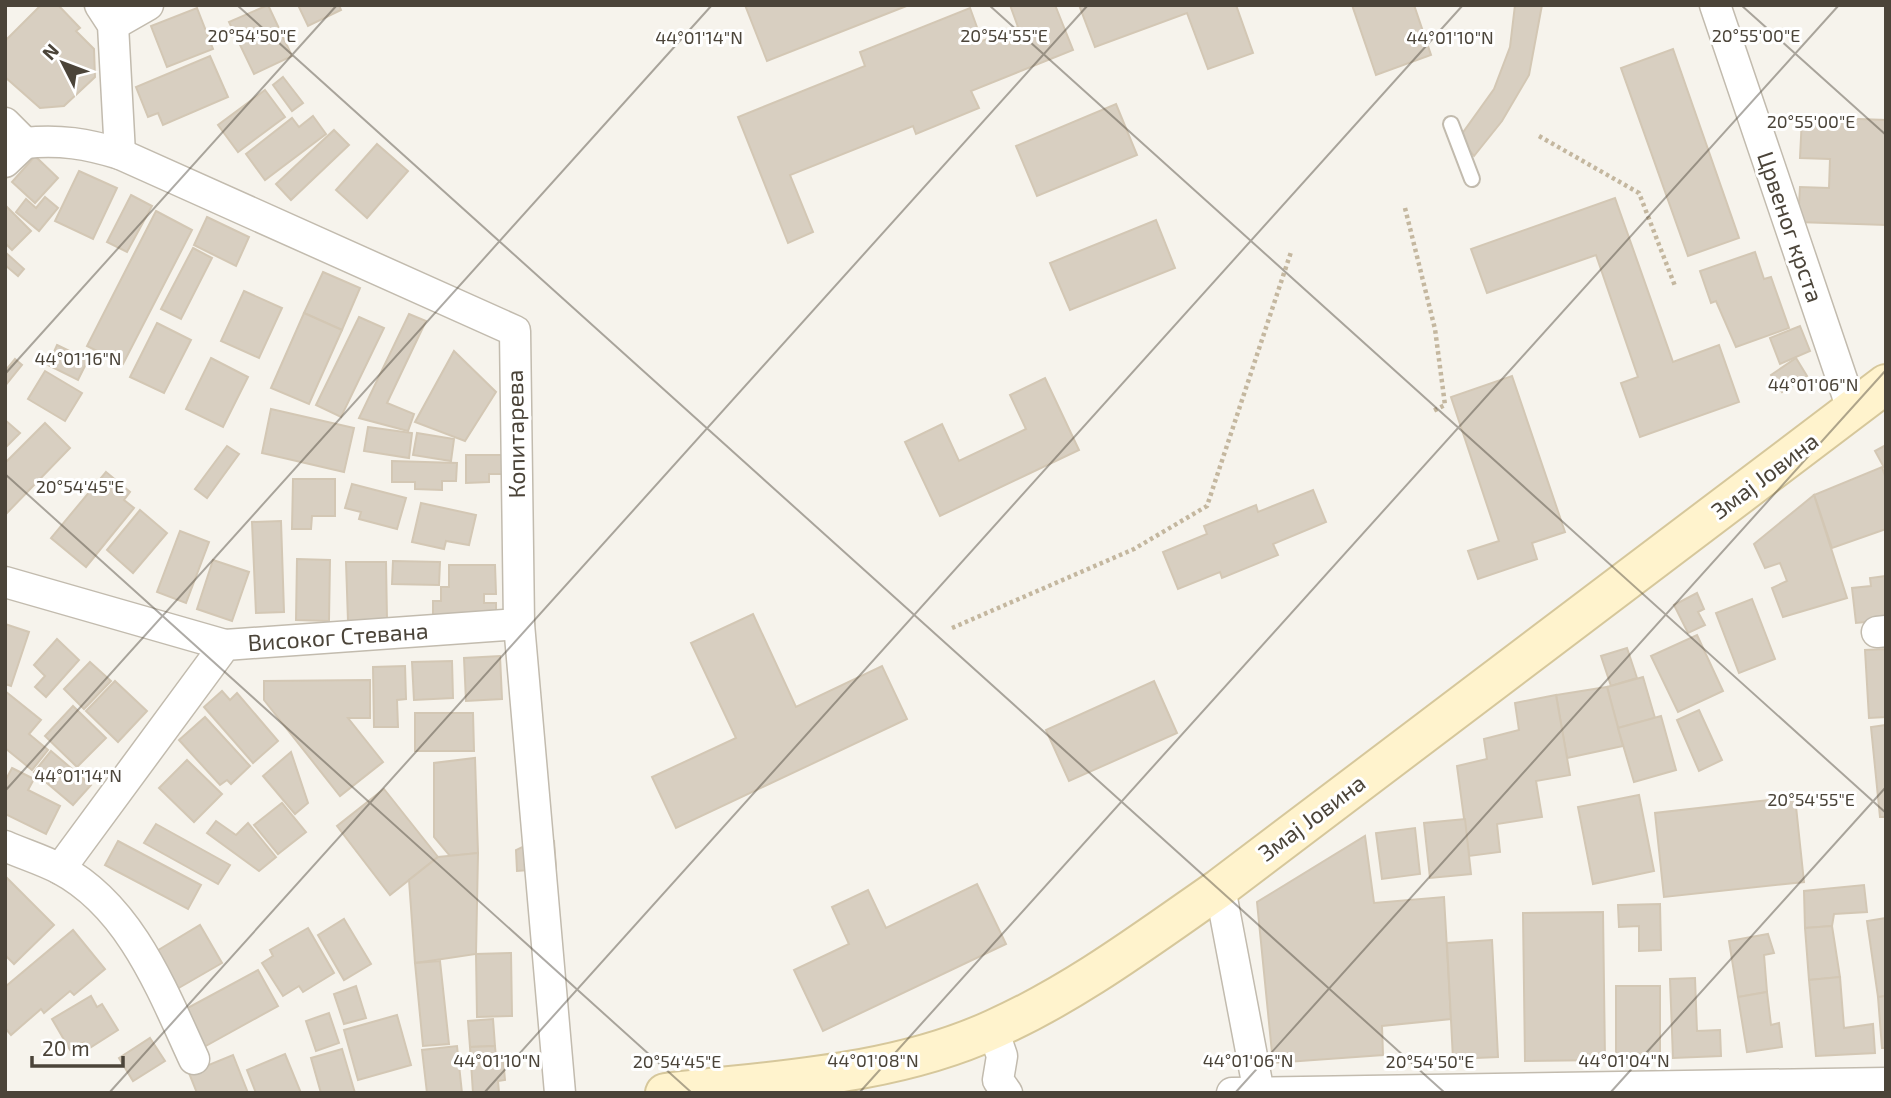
<svg xmlns="http://www.w3.org/2000/svg" width="1891" height="1098" font-family="'Exo 2',sans-serif">
<rect width="100%" height="100%" fill="#f6f3ec"/>
<g fill="#d8cfc1" stroke="#d3c7b4" stroke-width="2">
<polygon points="41,5 58,5 80,28 76,31 94,49 95,77 64,106 40,108 5,77 5,41"/>
<polygon points="268,5 292,56 254,74 229,22"/>
<polygon points="298,5 339,5 341,10 308,26"/>
<polygon points="745,5 909,5 767,61"/>
<polygon points="1010,5 1055,5 1073,50 971,91 979,108 916,134 913,126 790,175 813,232 788,243 738,117 865,66 860,52 970,8 982,41 1018,27"/>
<polygon points="1079,5 1236,5 1253,53 1208,69 1187,13 1095,47"/>
<polygon points="1352,5 1414,5 1431,55 1376,75"/>
<polygon points="1515,5 1542,5 1529,75 1502,121 1474,156 1459,138 1494,89 1510,47"/>
<polygon points="197,8 213,49 167,67 151,26"/>
<polygon points="1673,49 1739,238 1688,256 1621,68"/>
<polygon points="210,56 228,97 163,125 158,113 148,117 136,87"/>
<polygon points="283,77 303,103 292,111 273,85"/>
<polygon points="265,90 285,117 238,152 218,125"/>
<polygon points="1116,104 1137,155 1037,196 1016,146"/>
<polygon points="313,116 326,134 265,180 246,154 292,118 299,127"/>
<polygon points="1802,117 1886,120 1886,225 1798,222 1800,187 1829,188 1830,159 1800,158"/>
<polygon points="334,130 349,145 291,200 276,184"/>
<polygon points="377,144 408,171 367,218 336,190"/>
<polygon points="35,156 58,178 35,203 12,182"/>
<polygon points="79,171 117,188 93,239 55,221"/>
<polygon points="131,195 152,206 127,252 107,242"/>
<polygon points="45,197 58,208 39,231 16,212 26,199 36,208"/>
<polygon points="1615,198 1673,362 1719,345 1739,402 1640,437 1621,383 1638,377 1596,255 1487,293 1471,249"/>
<polygon points="5,205 31,231 12,250 5,243"/>
<polygon points="156,211 192,230 123,364 87,346"/>
<polygon points="207,217 249,237 236,266 194,245"/>
<polygon points="1156,220 1175,268 1070,310 1050,263"/>
<polygon points="193,248 212,258 181,319 161,309"/>
<polygon points="5,252 24,269 18,276 5,265"/>
<polygon points="1755,252 1764,279 1771,277 1789,328 1736,347 1716,301 1711,303 1700,271"/>
<polygon points="323,272 360,288 342,330 304,313"/>
<polygon points="244,291 282,308 259,358 221,341"/>
<polygon points="304,313 342,330 309,404 271,388"/>
<polygon points="409,314 426,321 387,403 414,414 408,431 359,418"/>
<polygon points="359,317 384,328 341,417 316,405"/>
<polygon points="157,323 191,340 164,393 130,377"/>
<polygon points="1800,326 1810,351 1780,364 1770,338"/>
<polygon points="57,345 88,360 78,380 48,365"/>
<polygon points="454,351 496,392 465,441 415,422"/>
<polygon points="211,358 248,377 223,427 186,409"/>
<polygon points="1796,358 1807,376 1782,392 1771,375"/>
<polygon points="15,359 22,365 5,386 5,371"/>
<polygon points="45,371 82,393 65,421 28,399"/>
<polygon points="1512,376 1565,532 1532,543 1537,559 1478,579 1468,551 1499,541 1451,397"/>
<polygon points="1045,378 1079,450 940,516 905,442 942,424 959,461 1026,429 1010,395"/>
<polygon points="271,409 354,428 344,472 262,453"/>
<polygon points="5,420 20,433 5,448"/>
<polygon points="45,423 70,448 5,515 5,463"/>
<polygon points="368,427 412,433 409,458 364,451"/>
<polygon points="417,433 454,439 451,461 413,455"/>
<polygon points="1886,445 1886,471 1875,451"/>
<polygon points="227,446 239,454 207,498 195,489"/>
<polygon points="466,455 503,455 504,474 489,474 489,482 466,483"/>
<polygon points="392,461 457,463 456,481 442,481 442,490 415,489 415,482 392,482"/>
<polygon points="1882,467 1886,479 1886,529 1832,548 1814,495"/>
<polygon points="106,472 130,492 124,500 134,508 86,567 51,538"/>
<polygon points="293,479 335,479 335,516 312,516 311,529 292,529"/>
<polygon points="352,484 406,498 397,529 359,519 361,512 345,508"/>
<polygon points="1313,490 1326,522 1273,544 1278,555 1222,578 1220,572 1178,589 1163,552 1207,534 1204,526 1256,505 1258,512"/>
<polygon points="1814,495 1847,598 1783,617 1772,588 1787,581 1780,563 1765,568 1754,544"/>
<polygon points="421,503 476,515 469,545 446,541 444,549 412,542"/>
<polygon points="140,510 167,533 133,573 107,550"/>
<polygon points="281,521 284,612 256,613 252,522"/>
<polygon points="180,531 209,542 186,603 157,592"/>
<polygon points="297,559 330,560 329,621 296,620"/>
<polygon points="213,560 249,572 232,621 197,609"/>
<polygon points="393,561 440,562 439,585 392,584"/>
<polygon points="346,562 386,562 387,620 348,621"/>
<polygon points="449,565 495,565 496,594 484,594 484,603 496,603 496,620 433,621 433,601 441,601 441,587 449,587"/>
<polygon points="1886,576 1886,620 1856,623 1852,588 1871,586 1870,578"/>
<polygon points="1697,593 1704,609 1698,612 1705,625 1688,633 1674,605"/>
<polygon points="1752,599 1775,659 1739,673 1716,613"/>
<polygon points="753,614 796,707 882,666 907,719 676,828 652,777 736,738 691,643"/>
<polygon points="5,624 29,632 11,686 5,684"/>
<polygon points="1697,635 1723,691 1678,712 1651,656"/>
<polygon points="57,639 79,660 46,697 35,687 45,676 34,665"/>
<polygon points="1627,648 1637,678 1611,686 1601,656"/>
<polygon points="1886,649 1886,717 1869,718 1865,650"/>
<polygon points="500,656 502,699 466,701 464,658"/>
<polygon points="452,661 453,698 414,700 412,662"/>
<polygon points="90,662 111,681 84,709 64,689"/>
<polygon points="405,666 406,699 397,700 398,727 374,727 373,667"/>
<polygon points="1643,677 1655,718 1618,728 1607,687"/>
<polygon points="370,680 370,718 348,718 383,762 340,796 264,700 264,681"/>
<polygon points="115,681 147,711 118,742 86,711"/>
<polygon points="1154,681 1177,733 1069,781 1046,730"/>
<polygon points="1607,687 1623,746 1567,758 1556,695"/>
<polygon points="5,691 41,720 29,734 48,750 32,770 5,748"/>
<polygon points="222,691 230,700 237,693 278,741 253,763 204,707"/>
<polygon points="1556,695 1570,775 1536,781 1542,817 1497,824 1500,852 1469,856 1457,766 1487,759 1484,739 1519,730 1515,703"/>
<polygon points="73,706 106,738 77,767 45,736"/>
<polygon points="1699,710 1722,760 1699,771 1677,720"/>
<polygon points="415,713 473,713 474,751 415,751"/>
<polygon points="1661,716 1676,770 1634,782 1618,728"/>
<polygon points="205,717 250,766 231,784 227,780 220,785 179,740"/>
<polygon points="1886,725 1886,817 1880,817 1871,727"/>
<polygon points="51,751 91,785 73,805 34,772"/>
<polygon points="291,752 308,803 295,814 263,776"/>
<polygon points="475,758 478,853 450,856 434,837 434,763"/>
<polygon points="187,760 222,794 194,822 159,788"/>
<polygon points="12,768 34,779 28,790 60,806 46,834 5,814 5,781"/>
<polygon points="384,789 438,857 390,895 337,826"/>
<polygon points="1639,795 1654,871 1593,884 1578,807"/>
<polygon points="1795,797 1804,882 1664,897 1655,813"/>
<polygon points="282,803 306,832 278,854 254,825"/>
<polygon points="1465,819 1471,874 1430,878 1424,823"/>
<polygon points="216,821 236,835 248,823 276,857 259,871 207,833"/>
<polygon points="156,824 230,865 218,884 144,843"/>
<polygon points="1415,828 1420,874 1382,879 1376,833"/>
<polygon points="1365,836 1374,903 1444,897 1451,1019 1382,1026 1383,1055 1273,1063 1257,902"/>
<polygon points="118,841 201,885 188,909 105,865"/>
<polygon points="554,841 556,868 517,871 516,850 533,842"/>
<polygon points="478,853 476,954 415,963 409,880 438,857"/>
<polygon points="5,876 54,925 14,964 5,955"/>
<polygon points="977,884 1006,944 823,1031 794,970 849,944 832,907 868,890 886,928"/>
<polygon points="1864,885 1867,912 1834,914 1832,926 1805,928 1804,891"/>
<polygon points="1660,904 1661,950 1639,951 1639,926 1619,927 1618,905"/>
<polygon points="1603,912 1605,1060 1525,1061 1523,913"/>
<polygon points="1886,918 1886,996 1878,997 1867,921"/>
<polygon points="344,919 371,964 344,980 318,935"/>
<polygon points="200,925 222,963 177,989 155,952"/>
<polygon points="1832,926 1840,977 1809,980 1805,928"/>
<polygon points="308,928 334,973 303,992 299,986 283,996 262,963 273,956 270,950"/>
<polygon points="73,930 105,969 74,995 70,991 44,1013 41,1009 11,1035 5,1028 5,987"/>
<polygon points="1768,934 1774,953 1764,955 1767,992 1738,997 1729,941"/>
<polygon points="1492,940 1498,1057 1453,1059 1447,943"/>
<polygon points="511,953 512,1016 477,1017 476,954"/>
<polygon points="440,961 449,1044 423,1046 415,963"/>
<polygon points="258,970 278,1006 204,1047 184,1010"/>
<polygon points="1840,977 1844,1028 1873,1024 1875,1053 1816,1056 1809,980"/>
<polygon points="1695,978 1697,1031 1720,1030 1721,1056 1673,1058 1670,979"/>
<polygon points="356,986 366,1018 344,1024 334,994"/>
<rect x="1616" y="986" width="44" height="73"/>
<polygon points="1767,992 1771,1025 1779,1023 1782,1047 1747,1052 1738,997"/>
<polygon points="91,996 97,1007 102,1004 118,1030 88,1049 84,1042 70,1050 52,1019"/>
<polygon points="1886,996 1886,1048 1882,1048 1878,997"/>
<polygon points="329,1013 339,1043 316,1051 306,1021"/>
<polygon points="397,1015 411,1065 358,1080 344,1030"/>
<polygon points="493,1019 495,1046 470,1047 468,1021"/>
<polygon points="150,1038 165,1061 133,1081 119,1058"/>
<polygon points="457,1046 462,1093 427,1093 422,1050"/>
<polygon points="495,1046 496,1058 503,1058 505,1080 498,1081 499,1093 473,1093 470,1047"/>
<polygon points="342,1049 355,1093 321,1093 311,1058"/>
<polygon points="285,1054 301,1093 256,1093 247,1070"/>
<polygon points="233,1055 248,1093 197,1093 189,1073"/>
</g>
<g fill="none" stroke-linecap="round" stroke-linejoin="round">
<defs>
<polyline id="lane" points="1451,124 1472,179"/>
<g id="street">
<polyline points="100,5 113,25 120,154"/>
<polyline points="1715,5 1852,409"/>
<polyline points="113,25 148,5"/>
<polyline points="5,123 25,143"/>
<path d="M25,143C59,139 88,144 120,154L515,331L519,624L560,1093"/>
<polyline points="5,162 25,143"/>
<polyline points="5,582 225,645"/>
<polyline points="1877,632 1886,631"/>
<path d="M5,846C23,854 43,860 60,869C131,907 162,990 194,1059"/>
<polyline points="60,869 225,645 519,624"/>
<polyline points="1220,888 1259,1093"/>
<polyline points="993,1030 1002,1056 998,1080 1007,1093"/>
<polyline points="1232,1093 1886,1083"/>
</g>
<path id="secondary" d="M665,1093C774,1080 892,1076 994,1029C1075,993 1148,938 1220,888L1886,384"/>
</defs>
<use href="#lane" stroke="#c2bbae" stroke-width="18"/>
<use href="#street" stroke="#c2bbae" stroke-width="33"/>
<use href="#secondary" stroke="#d6c79b" stroke-width="42"/>
<g stroke="#c4b79f" stroke-width="4.5" stroke-dasharray="3.5 3.5" stroke-linecap="butt">
<polyline points="1539,136 1639,193 1675,286"/>
<polyline points="1405,208 1435,329 1445,405 1433,411"/>
<polyline points="952,628 1134,549 1207,506 1291,252"/>
</g>
<use href="#lane" stroke="#fff" stroke-width="14"/>
<use href="#street" stroke="#fff" stroke-width="30"/>
<use href="#secondary" stroke="#fff3cd" stroke-width="38"/>
</g>
<path fill="none" stroke="#4b4439" stroke-width="2" stroke-opacity="0.45" d="M237,5L1445,1093M989,5L1886,813M1741,5L1886,135M5,374L337,5M5,474L692,1093M5,791L712,5M109,1093L1088,5M484,1093L1463,5M859,1093L1839,5M1235,1093L1886,370M1610,1093L1886,787"/>
<g text-anchor="middle" stroke-width="6" stroke-linejoin="round" paint-order="stroke">
<g font-size="23" fill="#4b4439" stroke="#fff">
<text transform="translate(1790 227) rotate(71)" y="8">Црвеног крста</text>
<text transform="translate(516 434) rotate(-91)" y="8">Копитарева</text>
<text transform="translate(1765 476) rotate(-37)" y="8">Змај Јовина</text>
<text transform="translate(338 637) rotate(-4)" y="8">Високог Стевана</text>
<text transform="translate(1312 818) rotate(-37)" y="8">Змај Јовина</text>
</g>
</g>
<g font-size="18" text-anchor="middle" fill="#4b4439" stroke="#fff" stroke-width="6" stroke-linejoin="round" paint-order="stroke">
<text x="252" y="42">20°54'50"E</text>
<text x="1004" y="42">20°54'55"E</text>
<text x="1756" y="42">20°55'00"E</text>
<text x="699" y="44">44°01'14"N</text>
<text x="1450" y="44">44°01'10"N</text>
<text x="1811" y="128">20°55'00"E</text>
<text x="78" y="365">44°01'16"N</text>
<text x="1813" y="391">44°01'06"N</text>
<text x="80" y="493">20°54'45"E</text>
<text x="78" y="782">44°01'14"N</text>
<text x="1811" y="806">20°54'55"E</text>
<text x="497" y="1067">44°01'10"N</text>
<text x="873" y="1067">44°01'08"N</text>
<text x="1248" y="1067">44°01'06"N</text>
<text x="1624" y="1067">44°01'04"N</text>
<text x="677" y="1068">20°54'45"E</text>
<text x="1430" y="1068">20°54'50"E</text>
</g>
<rect width="1891" height="1098" fill="none" stroke="#4b4439" stroke-width="14"/>
<g transform="translate(63 63) rotate(312)" stroke="#ffffff" stroke-width="5" paint-order="stroke">
<path d="M0-5L12 26L0 18L-12 26Z" fill="#4b4439"/>
<text y="-10" font-size="19" font-weight="bold" text-anchor="middle" fill="#4b4439">N</text>
</g>
<path d="M32 1056v10h91v-10" fill="none" stroke="#4b4439" stroke-width="3.5"/>
<text x="42" y="1056" font-size="21" fill="#4b4439" stroke="#ffffff" stroke-width="5" paint-order="stroke">20 m</text>
</svg>
